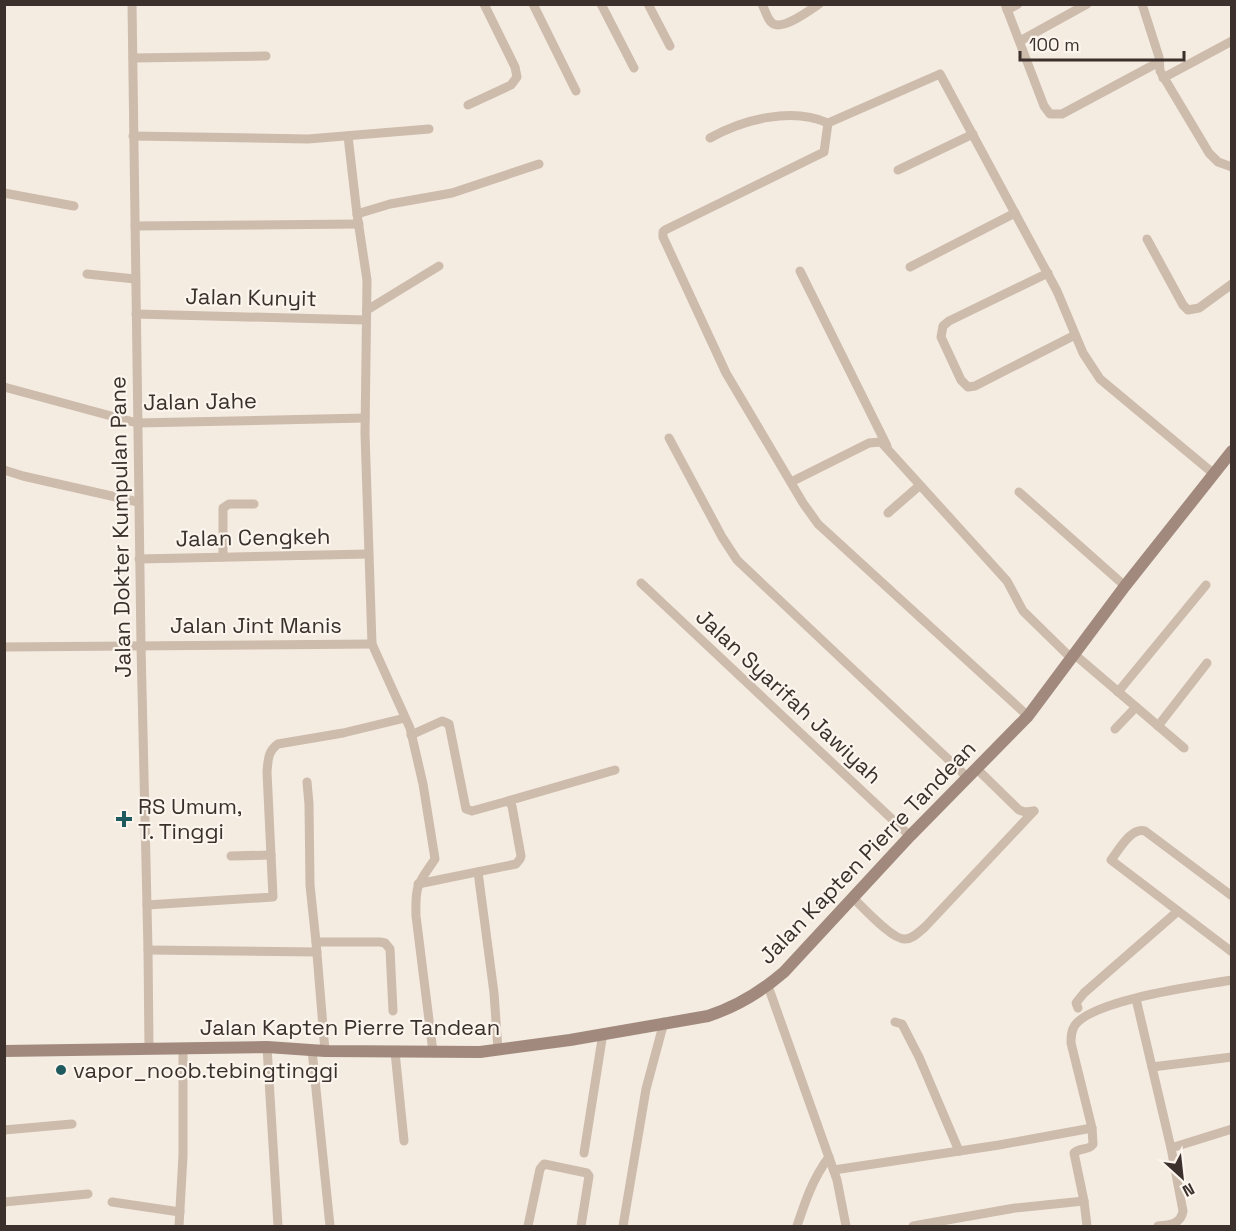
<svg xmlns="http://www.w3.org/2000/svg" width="1236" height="1231" font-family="'Space Grotesk',sans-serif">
<rect width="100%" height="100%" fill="#f4ebe1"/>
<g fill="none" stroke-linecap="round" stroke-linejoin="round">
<g stroke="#cdbbac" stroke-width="9">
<polyline points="132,4 141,645 148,950 149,1049"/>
<polyline points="533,4 576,91"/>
<polyline points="601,4 634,68"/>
<polyline points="648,4 670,46"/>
<path d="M762,4C765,10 767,18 771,22C780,33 810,10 819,4"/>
<polyline points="1005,4 1044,106 1050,114 1062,114 1159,62"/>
<polyline points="1142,4 1159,57 1160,71 1209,153 1218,162 1232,167"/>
<polyline points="1007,10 1018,4"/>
<polyline points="1020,41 1087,4"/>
<polyline points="133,58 266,56"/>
<polyline points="1163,78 1232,41"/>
<polyline points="468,105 511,85 517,77 515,67 484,4"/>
<polyline points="828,123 824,152 665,230 663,232 663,237 726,373 803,503 818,524 1028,716"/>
<polyline points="133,136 308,139 429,129"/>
<path d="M348,136L357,214L367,280L365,433L372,644L410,728L423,784L435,859C418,884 415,884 416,916L433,1052"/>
<path d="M710,138C744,119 792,107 828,123L940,74L1057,291L1083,353L1100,379L1214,474"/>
<polyline points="898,170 973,134"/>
<polyline points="4,193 74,206"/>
<polyline points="357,214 390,204 452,193 539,164"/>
<polyline points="135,226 359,224"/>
<polyline points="1147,239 1183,305 1188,310 1199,308 1232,284"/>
<polyline points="910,267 1015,213"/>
<polyline points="800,271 887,446"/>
<polyline points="1048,273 949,321 943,326 941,337 961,380 968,387 975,386 1075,335"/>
<polyline points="87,274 135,279"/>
<polyline points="367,310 439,266"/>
<polyline points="136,314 366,320"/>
<polyline points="4,387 137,423 365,418"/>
<polyline points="669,438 722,537 737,560 967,777"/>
<polyline points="4,470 23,476 138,502"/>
<polyline points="791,482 869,443 881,442 1007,581 1023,611 1071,658"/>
<polyline points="1019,492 1125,586"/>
<polyline points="888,513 919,486"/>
<polyline points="223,557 223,508 229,504 254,504"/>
<polyline points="139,559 368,554"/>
<polyline points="641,583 910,836"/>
<polyline points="4,647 372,644"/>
<polyline points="1074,654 1184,748"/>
<polyline points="1118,692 1206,585"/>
<polyline points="1158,726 1207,663"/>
<polyline points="1115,729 1136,707"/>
<polyline points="411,735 442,721 449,724 466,809 472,811 508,801 512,806 521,856 520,859 516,864 418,884"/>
<polyline points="976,768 1019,810 1025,812 1034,811"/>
<polyline points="307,782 309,804 310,885 316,942 325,1051"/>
<polyline points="508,801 615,770"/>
<polyline points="231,856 271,855"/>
<polyline points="478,872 494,993 498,1050"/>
<path d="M1232,896L1145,831C1131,827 1119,850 1111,860L1232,952"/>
<path d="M852,897C863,907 892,940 905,939C913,939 919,932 925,927L1034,811"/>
<path d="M147,905L273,897L267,772C268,760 268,751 278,744L343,733L405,718"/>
<polyline points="316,942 380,942 385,943 390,949 393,1011"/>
<polyline points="148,950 317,952"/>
<polyline points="768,986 837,1180 846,1226"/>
<path d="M1136,999L1171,1148L1183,1211C1181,1224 1170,1225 1158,1226"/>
<polyline points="1078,1008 1076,1003 1084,993 1178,911"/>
<polyline points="895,1022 902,1024 919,1057 959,1151"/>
<polyline points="267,1047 278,1226"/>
<polyline points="312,1050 330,1226"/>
<polyline points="395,1052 404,1141"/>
<polyline points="1152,1067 1232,1057"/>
<polyline points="4,1130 72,1124"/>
<polyline points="1171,1148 1232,1129"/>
<polyline points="584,1153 603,1033"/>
<polyline points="834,1170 999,1145 1092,1128"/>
<polyline points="4,1202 88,1194"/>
<polyline points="112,1202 180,1212"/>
<polyline points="179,1226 183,1156 183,1048"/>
<polyline points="528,1226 540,1169 544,1164 587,1173 589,1176 581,1226"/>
<polyline points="623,1226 646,1089 664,1022"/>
<path d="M797,1226C805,1202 813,1178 829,1157"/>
<polyline points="913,1226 1015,1208 1084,1201"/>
<path d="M1087,1226L1084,1201L1074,1153C1080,1147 1089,1151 1093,1144L1092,1128L1071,1043C1071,1037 1071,1031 1075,1025C1095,999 1198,986 1232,980"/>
</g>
<path stroke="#a18a7d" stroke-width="12" d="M4,1051L267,1047L325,1051L480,1052L570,1040L708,1016C735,1007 762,991 784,972L910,836L1028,716L1125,586L1232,451"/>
</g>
<g fill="#1f5a5e" stroke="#fbf5ee" stroke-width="2">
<path d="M121 810h6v6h6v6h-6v6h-6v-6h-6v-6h6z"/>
<circle cx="61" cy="1070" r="6"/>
</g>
<g text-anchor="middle" stroke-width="4.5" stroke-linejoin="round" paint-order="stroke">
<g font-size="22" fill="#3b302b" stroke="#fbf5ee">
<text transform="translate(251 297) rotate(1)" y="8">Jalan Kunyit</text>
<text transform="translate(200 401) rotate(-1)" y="8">Jalan Jahe</text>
<text transform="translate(120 527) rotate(-91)" y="8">Jalan Dokter Kumpulan Pane</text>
<text transform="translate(253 537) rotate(-1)" y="8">Jalan Cengkeh</text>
<text x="256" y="633">Jalan Jint Manis</text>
<text transform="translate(789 696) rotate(43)" y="8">Jalan Syarifah Jawiyah</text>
<text transform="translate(867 852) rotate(-46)" y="8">Jalan Kapten Pierre Tandean</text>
<text x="350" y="1035">Jalan Kapten Pierre Tandean</text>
</g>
<g font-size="22" fill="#3b302b" stroke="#fbf5ee" text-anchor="start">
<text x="138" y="814">RS Umum,<tspan x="138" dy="25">T. Tinggi</tspan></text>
<text x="73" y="1078">vapor_noob.tebingtinggi</text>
</g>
</g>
<rect width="1236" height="1231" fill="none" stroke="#3b302b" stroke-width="12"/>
<g transform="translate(1182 1177) rotate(153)" stroke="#fbf5ee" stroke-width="4.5" paint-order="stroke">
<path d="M0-4.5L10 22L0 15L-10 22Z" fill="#3b302b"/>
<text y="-9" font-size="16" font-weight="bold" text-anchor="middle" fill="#3b302b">N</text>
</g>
<path d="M1020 51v9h164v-9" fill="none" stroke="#3b302b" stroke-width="3"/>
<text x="1029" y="51" font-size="18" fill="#3b302b" stroke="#fbf5ee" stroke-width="4.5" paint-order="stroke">100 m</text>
</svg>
